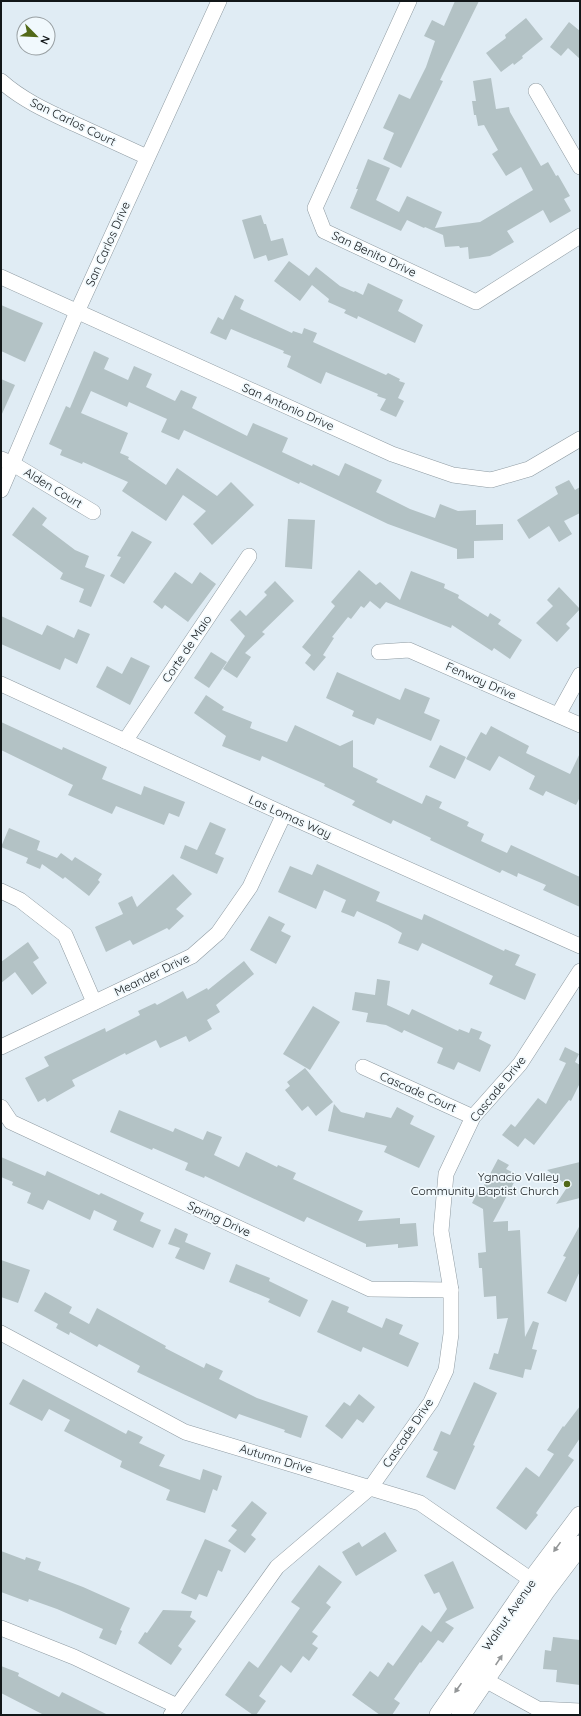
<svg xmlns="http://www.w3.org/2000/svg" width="581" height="1716" font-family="Quicksand,sans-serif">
<rect width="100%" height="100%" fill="#e0ecf4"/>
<g fill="#b3c2c5">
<polygon points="455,1 479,1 440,80 443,81 401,168 383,159 394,133 383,128 399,94 410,99 426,67 435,41 424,36 432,20 444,26"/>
<polygon points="526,18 543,39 522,56 523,58 514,65 513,63 501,72 486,53 506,38 505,35"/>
<polygon points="569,22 580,31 580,59 568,48 561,56 550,47"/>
<polygon points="491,78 496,109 509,107 510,112 541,166 548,162 556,176 558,175 570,196 564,199 571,211 550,223 543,210 507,231 514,242 490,256 469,259 468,247 460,248 459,246 445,247 443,235 425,227 424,228 407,220 401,231 350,208 358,189 356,189 368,159 390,168 376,200 399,212 407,196 442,212 435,228 480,222 533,190 521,167 506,176 492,154 498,150 484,125 478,126 476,115 474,115 472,101 476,101 473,81"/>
<polygon points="261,215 264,224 266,224 271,241 283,238 288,255 268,261 266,255 254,259 242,220"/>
<polygon points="289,261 309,276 316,267 340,286 354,292 355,291 363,295 368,283 403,300 398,311 423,325 415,343 358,316 357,319 344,313 346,310 328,302 329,299 312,285 300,301 274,281"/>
<polygon points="235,295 244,300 240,309 244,311 292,333 293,331 302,334 304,328 317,333 313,342 386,375 388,373 400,379 399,381 405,383 398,398 404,401 396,417 380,410 386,399 377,396 378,394 326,372 321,384 287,367 291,356 283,353 284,351 231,329 226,340 210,333 218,317 223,320"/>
<polygon points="1,305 43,323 25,362 1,351"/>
<polygon points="94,351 109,358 104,369 128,380 134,366 152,374 146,387 175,401 181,390 197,397 192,408 247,436 253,423 288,438 282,452 312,466 313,464 339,476 345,463 382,480 376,492 410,509 435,518 440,504 458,511 476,510 476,525 503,524 503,540 474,541 474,558 457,559 457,549 388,524 300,482 299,484 184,430 179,440 161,432 167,419 129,402 127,407 91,391 81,413 128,433 120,453 129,457 128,459 166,485 177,468 217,496 231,482 254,505 212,545 193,524 206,511 183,495 166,521 122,491 128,482 83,462 82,464 60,455 62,450 49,444 66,406 70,408"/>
<polygon points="1,379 15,385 1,416"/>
<polygon points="569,480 575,490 580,487 580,513 564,521 572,534 559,542 549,526 529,539 517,520 558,494 555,487"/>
<polygon points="33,507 47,518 42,525 75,550 89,556 85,567 105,575 91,607 79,602 84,589 60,579 63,573 12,535"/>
<polygon points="288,519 315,520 312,569 285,567"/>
<polygon points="132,531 152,542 124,584 110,576 121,557 117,556"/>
<polygon points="359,570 376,585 380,582 400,600 411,571 445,584 444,588 459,595 458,598 488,617 490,613 501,620 498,624 522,640 510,659 494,648 492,651 452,625 451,628 386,602 380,609 370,601 364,608 361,606 351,619 348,617 332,637 334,638 323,655 326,657 314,671 305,663 311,655 302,647 335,606 331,602"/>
<polygon points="175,572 192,584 200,572 216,584 188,622 165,605 162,609 153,602"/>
<polygon points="275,581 294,601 262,632 265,634 245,653 251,657 237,678 223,669 245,636 230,620 240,610 246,616 267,595 264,592"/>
<polygon points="559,587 580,609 566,624 570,628 557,642 536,623 553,606 547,600"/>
<polygon points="1,616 42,635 47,625 74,638 78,629 90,634 77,664 65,658 60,670 1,644"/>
<polygon points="211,652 227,662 209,688 194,678"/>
<polygon points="131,657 150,666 130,705 96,687 107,666 122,674"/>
<polygon points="337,672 400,700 405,688 430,698 424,713 440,720 431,741 377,718 374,725 352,716 354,711 326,698"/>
<polygon points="206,695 224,707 222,710 252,722 250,728 287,742 295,725 340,746 353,740 353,767 378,779 376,782 422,804 426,795 442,802 439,808 469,822 467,826 484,834 481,841 507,853 511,845 580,877 580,907 543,890 546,885 518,873 517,877 502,870 500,873 430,840 431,838 393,820 391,824 352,805 355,801 324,786 325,784 262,756 260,761 222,746 226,736 194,713"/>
<polygon points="1,722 62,750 63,747 107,767 102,779 141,795 144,786 185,802 179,817 169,813 164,825 116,806 112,814 68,795 73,785 1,750"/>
<polygon points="491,726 529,746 526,753 570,774 580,753 580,797 576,805 546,791 543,796 529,789 535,776 499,756 490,771 466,759 481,732 486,735"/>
<polygon points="440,745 466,757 455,779 429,767"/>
<polygon points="210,822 226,829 215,854 224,858 217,874 180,858 185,845 197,850"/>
<polygon points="9,828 40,841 37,850 57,858 61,853 72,861 75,857 102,874 98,880 100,882 89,896 65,877 63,879 42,864 40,869 26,863 28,858 1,847"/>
<polygon points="317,864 380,892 376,901 422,920 424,914 504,951 505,949 520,955 515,965 536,974 525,1000 489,984 493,976 422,943 418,951 398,943 402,933 388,925 357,911 354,917 341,912 346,900 324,890 316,909 278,892 290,866 312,875"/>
<polygon points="173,874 192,894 176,909 184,916 169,930 167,928 133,945 130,940 106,952 95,927 123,914 118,903 132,896 137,907"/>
<polygon points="269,916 285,924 281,931 291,936 276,964 250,950"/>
<polygon points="28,942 39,958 33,962 47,983 32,995 15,972 1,983 1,962"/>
<polygon points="244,961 254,974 216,1005 220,1012 207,1020 212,1029 189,1042 186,1036 160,1048 156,1040 126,1055 125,1053 72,1080 75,1086 47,1102 45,1098 38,1102 25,1078 49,1066 44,1057 105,1028 106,1032 140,1015 138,1011 155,1003 157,1005 183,991 187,999 207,988 208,990"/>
<polygon points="377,979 390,981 387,1005 409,1015 412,1009 458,1031 459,1029 469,1033 471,1028 482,1032 479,1039 491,1045 480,1072 458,1062 454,1070 437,1063 443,1048 404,1030 402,1033 386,1025 366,1022 368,1013 352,1010 355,992 375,995"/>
<polygon points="313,1006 340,1022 310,1070 283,1054"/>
<polygon points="565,1047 579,1054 575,1062 580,1065 580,1083 571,1101 569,1100 534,1145 525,1138 518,1147 502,1135 511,1124 515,1127 538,1098 546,1104 566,1063 559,1060"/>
<polygon points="305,1068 333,1102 316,1116 308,1106 302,1111 285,1090 290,1086 287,1082"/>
<polygon points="334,1104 341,1112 364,1118 366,1112 391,1118 397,1107 414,1116 410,1124 435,1136 419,1168 384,1152 387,1146 328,1131"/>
<polygon points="119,1110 173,1132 175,1128 203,1140 207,1131 222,1137 214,1155 239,1167 246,1152 277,1167 278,1165 296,1173 293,1179 363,1211 358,1221 400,1218 400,1224 416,1223 418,1246 398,1248 398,1244 366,1247 366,1244 307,1217 304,1222 205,1176 204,1178 185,1170 188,1163 153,1148 152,1150 110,1132"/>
<polygon points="1,1157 45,1176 47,1171 99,1195 101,1193 144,1213 140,1221 161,1230 153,1248 113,1230 117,1221 94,1210 90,1220 48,1200 43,1210 27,1203 31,1193 12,1185 13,1182 1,1177"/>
<polygon points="498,1159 509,1165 506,1169 518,1175 493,1222 508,1221 508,1231 520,1230 525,1337 533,1321 539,1323 532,1349 537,1350 531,1370 525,1369 523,1378 489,1369 494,1353 498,1354 508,1318 497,1319 496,1296 484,1297 482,1268 479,1268 478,1253 486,1252 483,1209 472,1203 480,1188 482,1189"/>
<polygon points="580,1162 580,1198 556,1204 568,1186 547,1170"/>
<polygon points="580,1225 580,1271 566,1302 547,1293 566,1257 563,1256"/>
<polygon points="175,1228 188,1234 185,1242 211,1253 204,1270 175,1258 180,1248 168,1244"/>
<polygon points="1,1260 30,1270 18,1303 1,1297"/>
<polygon points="236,1264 270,1278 269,1281 308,1300 300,1317 268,1302 270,1299 229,1282"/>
<polygon points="45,1292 72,1307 69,1313 89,1324 97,1308 166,1346 165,1348 204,1368 206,1363 223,1371 219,1379 257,1398 308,1416 301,1438 284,1432 285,1430 239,1414 236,1419 137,1372 140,1366 99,1344 97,1347 70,1332 69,1335 56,1328 58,1324 34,1311"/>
<polygon points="332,1300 349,1307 347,1312 382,1328 386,1318 403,1325 399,1334 419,1343 408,1367 363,1347 361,1352 317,1332"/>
<polygon points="23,1379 126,1434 128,1430 143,1437 139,1443 165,1455 159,1466 200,1480 203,1469 222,1476 217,1491 213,1489 205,1513 166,1500 170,1490 120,1467 122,1461 64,1431 70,1420 49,1409 42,1421 9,1404"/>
<polygon points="474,1382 497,1393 473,1445 475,1446 455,1490 426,1477 438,1452 433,1450 441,1431 450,1435"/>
<polygon points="359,1394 375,1407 363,1423 357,1419 342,1439 325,1426 344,1402 350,1406"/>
<polygon points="580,1406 580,1438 568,1456 574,1460 536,1513 538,1515 526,1530 496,1508 526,1467 539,1477 554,1454 547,1450 563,1426 564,1427"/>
<polygon points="252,1501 267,1513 251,1535 256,1539 245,1553 228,1541 237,1530 231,1526"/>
<polygon points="385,1532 397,1551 356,1576 342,1552 359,1542 362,1547"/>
<polygon points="205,1539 231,1550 222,1572 218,1570 207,1597 199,1594 196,1600 181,1593"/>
<polygon points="1,1551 25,1560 26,1557 41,1562 38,1570 83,1587 130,1608 120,1630 122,1631 116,1645 99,1638 103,1629 57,1609 29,1599 28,1602 1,1592"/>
<polygon points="453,1561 474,1608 445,1622 454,1628 443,1643 438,1640 421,1663 420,1662 394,1699 400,1703 392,1715 380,1715 352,1695 370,1671 378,1677 388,1662 393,1666 422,1625 431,1632 447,1609 439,1592 434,1594 424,1575"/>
<polygon points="319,1565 342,1582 326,1603 331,1607 312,1632 318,1636 312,1644 318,1648 309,1661 303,1656 291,1673 281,1665 259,1696 266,1701 256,1715 253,1715 225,1695 249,1661 258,1668 300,1608 291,1602"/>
<polygon points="163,1610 192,1611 190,1617 196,1621 178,1646 182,1649 171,1665 138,1643 145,1632 147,1633"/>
<polygon points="553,1637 580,1640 580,1685 556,1682 557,1670 543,1669 545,1650 551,1651"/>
<polygon points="1,1666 19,1673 18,1676 59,1697 62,1692 108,1715 44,1715 1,1693"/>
</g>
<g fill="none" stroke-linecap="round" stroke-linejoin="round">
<defs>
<g id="minor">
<polyline points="409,1 315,208 324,231 476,302 580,236"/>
<path d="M1,81C22,100 49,112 75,124C99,135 123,146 147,157"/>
<polyline points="536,91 580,167"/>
<polyline points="1,277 392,454 453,475 491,480 529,469 580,439"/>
<polyline points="1,459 13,464 93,512"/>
<polyline points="1,490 77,312 219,1"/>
<polyline points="379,652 409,650 580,725"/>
<polyline points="1,684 284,814 580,946"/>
<polyline points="558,715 580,675"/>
<polyline points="125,741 249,556"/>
<polyline points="1,891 20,900 65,935 94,1002"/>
<polyline points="1,1047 192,956 218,933 250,887 284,814"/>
<polyline points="363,1067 473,1117"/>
<polyline points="1,1107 11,1122 370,1289 451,1290"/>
<polyline points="1,1333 185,1432 420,1503 540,1586"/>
<polyline points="1,1628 74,1657 177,1706"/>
<polyline points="476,1675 538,1709 580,1711"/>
<polyline points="171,1715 277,1567 371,1487 431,1402 446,1370 451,1334 451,1290 441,1231 446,1174 473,1117 520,1064 580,971"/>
</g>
<g id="tertiary">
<polyline points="439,1715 532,1580 580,1516"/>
<polyline points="461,1715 546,1590 580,1545"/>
</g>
</defs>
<use href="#minor" stroke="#8f9ba2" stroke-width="16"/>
<use href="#tertiary" stroke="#8f9ba2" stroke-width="20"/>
<use href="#minor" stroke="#fff" stroke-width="15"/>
<use href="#tertiary" stroke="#fff" stroke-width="19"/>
</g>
<defs><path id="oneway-solid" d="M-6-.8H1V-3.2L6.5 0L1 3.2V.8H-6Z"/></defs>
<g fill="#949798">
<use href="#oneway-solid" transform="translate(557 1547) rotate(126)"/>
<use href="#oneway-solid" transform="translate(499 1660) rotate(-56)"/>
<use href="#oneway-solid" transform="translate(458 1688) rotate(125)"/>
</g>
<circle fill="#526918" stroke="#f1f9fd" stroke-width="1.5" cx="567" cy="1184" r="4"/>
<g text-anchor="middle" stroke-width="3.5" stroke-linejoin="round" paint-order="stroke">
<g font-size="12" fill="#121719" stroke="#f1f9fd">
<text transform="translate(73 122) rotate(26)" y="4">San Carlos Court</text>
<text transform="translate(108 244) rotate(-66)" y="4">San Carlos Drive</text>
<text transform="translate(374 254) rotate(25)" y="4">San Benito Drive</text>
<text transform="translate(288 407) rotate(24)" y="4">San Antonio Drive</text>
<text transform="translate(53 488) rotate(31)" y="4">Alden Court</text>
<text transform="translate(187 649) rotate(-56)" y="4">Corte de Maio</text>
<text transform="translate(481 681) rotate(24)" y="4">Fenway Drive</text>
<text transform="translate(290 817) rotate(24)" y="4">Las Lomas Way</text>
<text transform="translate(152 975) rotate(-26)" y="4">Meander Drive</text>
<text transform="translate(498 1089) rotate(-51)" y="4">Cascade Drive</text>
<text transform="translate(418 1092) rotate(24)" y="4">Cascade Court</text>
<text transform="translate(219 1219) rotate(25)" y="4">Spring Drive</text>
<text transform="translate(408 1433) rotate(-56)" y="4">Cascade Drive</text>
<text transform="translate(276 1459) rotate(17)" y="4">Autumn Drive</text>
<text transform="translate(509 1615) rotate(-55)" y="4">Walnut Avenue</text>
</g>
<g font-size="12" fill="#121719" stroke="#f1f9fd" text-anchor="end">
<text x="559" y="1181">Ygnacio Valley<tspan x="559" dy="14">Community Baptist Church</tspan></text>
</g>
</g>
<rect width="581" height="1716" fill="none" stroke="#121719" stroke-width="4"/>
<g transform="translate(36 36) rotate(114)"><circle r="19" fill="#f1f9fd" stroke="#989fa2"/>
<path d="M0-3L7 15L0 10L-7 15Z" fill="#526918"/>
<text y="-6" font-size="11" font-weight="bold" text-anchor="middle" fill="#121719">N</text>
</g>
</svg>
